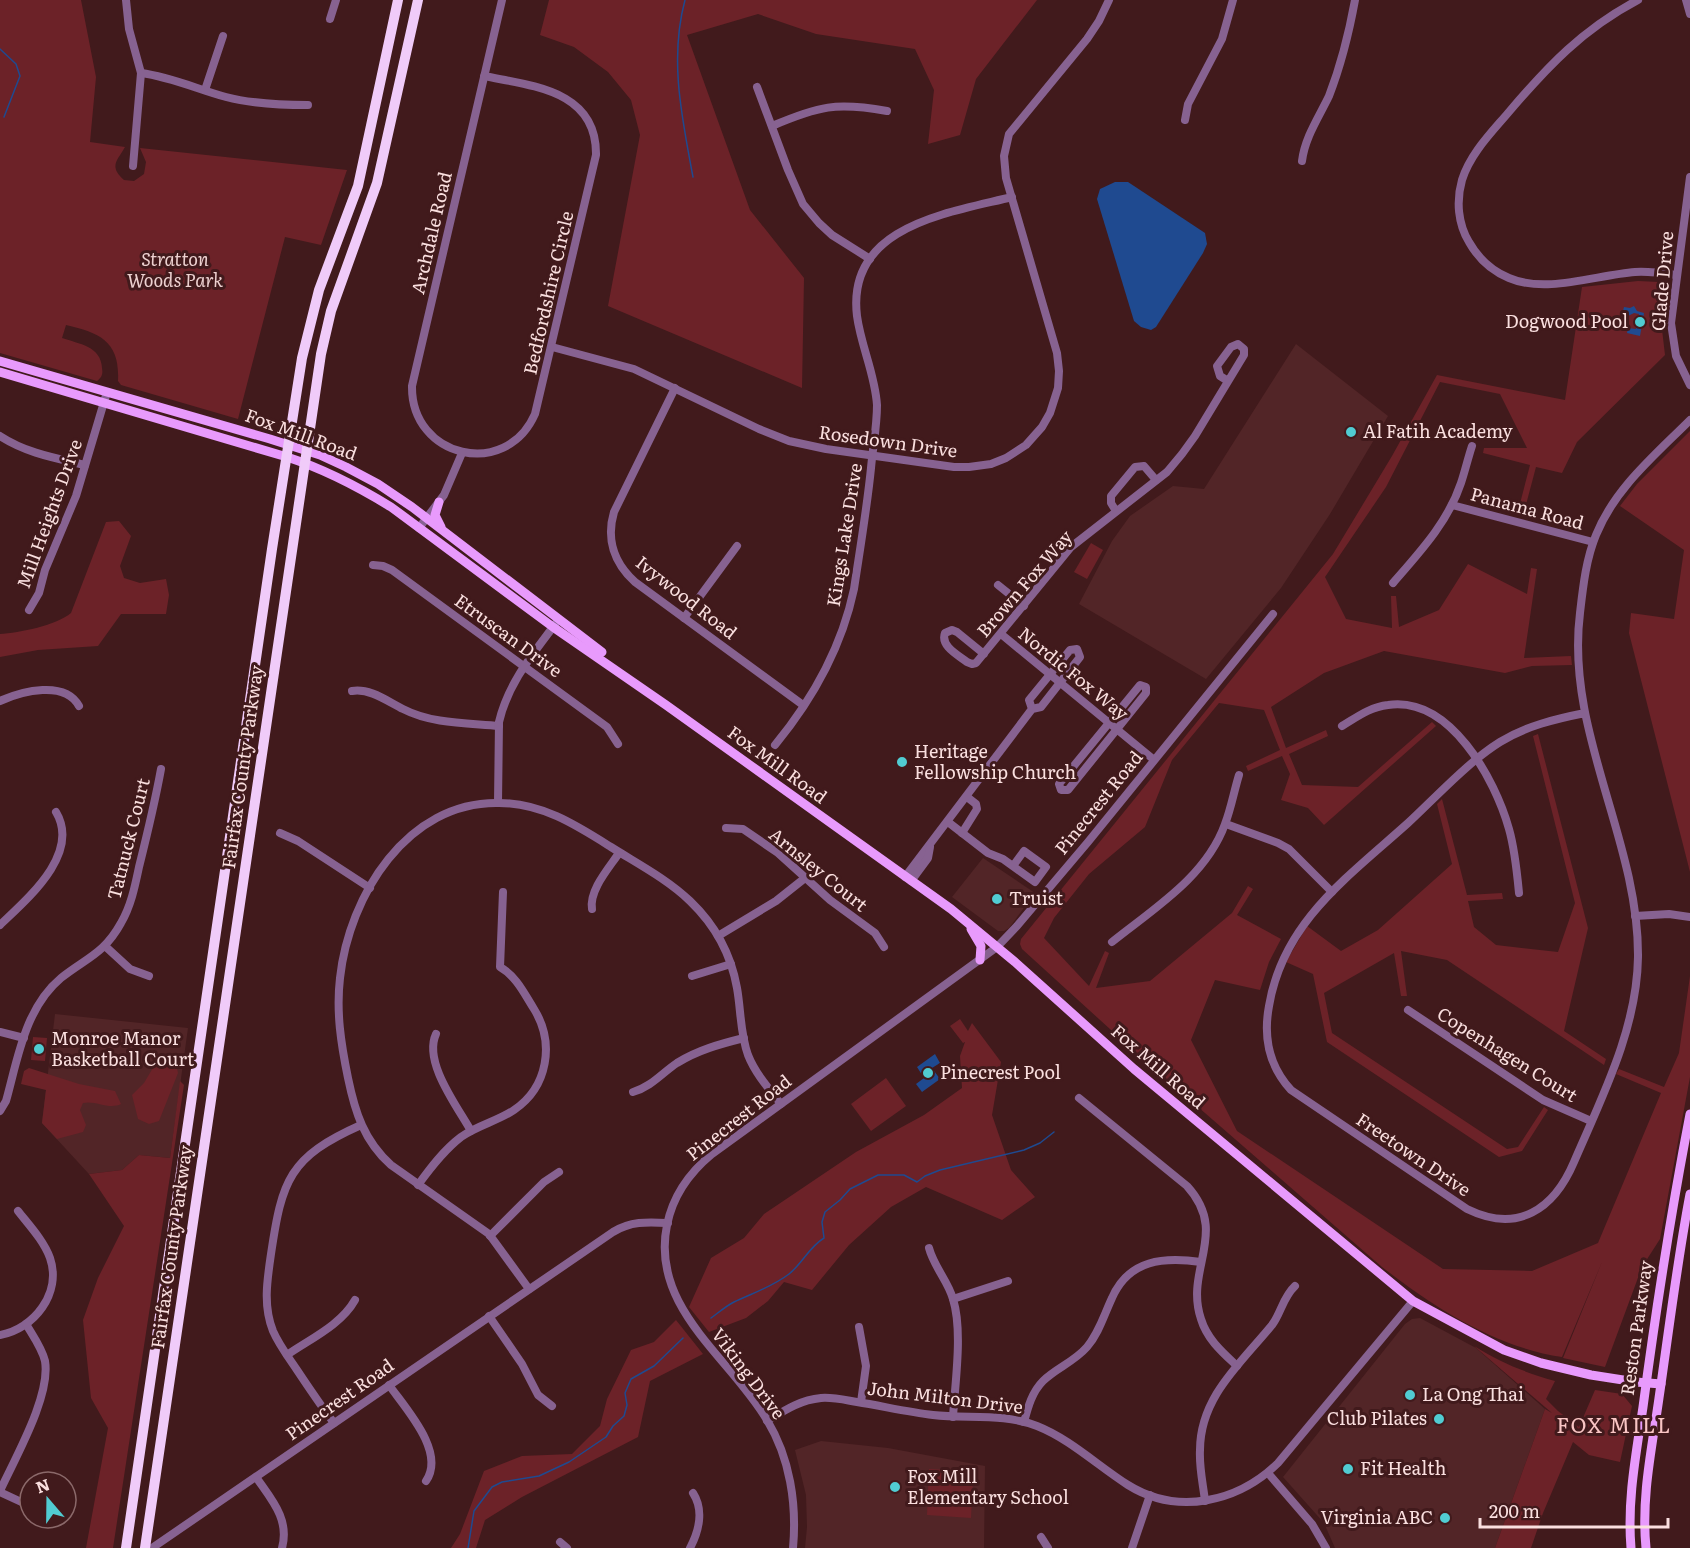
<svg xmlns="http://www.w3.org/2000/svg" width="1690" height="1548" font-family="Literata,serif">
<rect width="100%" height="100%" fill="#411a1c"/>
<g fill="#522527">
<polygon points="1296,344 1388,416 1330,514 1281,588 1206,679 1079,604 1112,541 1130,516 1173,486 1204,489"/>
<polygon points="983,858 1035,893 1009,928 1004,931 998,931 952,897"/>
<polygon points="55,1014 188,1028 170,1158 139,1155 122,1170 89,1174 42,1123"/>
<polygon points="1420,1318 1476,1348 1545,1409 1495,1548 1335,1548 1324,1523 1283,1477 1405,1324 1412,1319"/>
<polygon points="821,1441 888,1448 985,1466 984,1548 805,1548 807,1527 806,1495 795,1450"/>
</g>
<g fill="#6c2228">
<path d="M0,0H81L96,77L90,142L125,147C118,160 108,166 124,180L134,181L144,174L146,162L140,148L347,170L321,245L285,237L238,419L121,385L118,381C120,342 101,333 66,325L62,338C79,344 101,346 102,368C103,374 102,377 97,381L0,353Z"/>
<polygon points="549,0 1037,0 976,79 960,135 928,144 934,90 915,49 816,34 758,14 687,35 750,210 804,278 802,388 608,306 640,135 631,100 608,72 574,47 540,35"/>
<path d="M1638,281L1659,282L1664,286L1661,321L1665,355L1577,442L1562,473L1536,467L1523,516L1517,515L1530,465L1483,453L1484,448H1527L1500,394L1440,382L1386,487L1325,577L1346,619L1392,628L1391,596H1396L1399,627L1439,610L1468,564L1527,594L1531,568L1537,569L1524,658L1571,656L1572,665L1532,666L1505,673L1384,651L1324,673L1271,707L1286,748L1326,730L1328,736L1289,754L1302,785L1358,787L1432,722L1436,726L1324,825L1308,808L1281,800L1290,774L1282,756L1248,771L1246,766L1280,750L1264,710L1219,703L1172,760L1145,827L1089,874L1054,918L1044,938L1089,986L1105,951L1109,953L1096,988L1150,981L1232,913L1248,886L1253,889L1237,915L1281,939L1269,962L1260,990L1215,980L1191,1040L1237,1131L1443,1269L1532,1271L1598,1243L1661,1093L1616,1074L1619,1069L1664,1087L1679,1053L1690,976V1077L1660,1239L1642,1267L1605,1367L1563,1358L1602,1262L1562,1357C1495,1347 1435,1308 1382,1267L1144,1060L1022,949L1020,944L1021,939L1333,554L1392,456L1437,375L1565,400L1582,287Z"/>
<polygon points="1690,431 1690,872 1629,633 1631,613 1674,619 1684,550 1620,506 1637,484"/>
<path d="M119,521L131,536L120,566L124,578L140,583L166,579L169,595L166,614H121L98,646L38,650L0,657V634C19,633 57,625 71,613L106,522Z"/>
<polygon points="1091,543 1103,550 1087,579 1074,572"/>
<polygon points="1538,734 1588,928 1564,1031 1606,1059 1604,1065 1447,960 1401,951 1407,996 1401,996 1394,953 1324,993 1332,1033 1507,1149 1518,1147 1544,1107 1548,1110 1522,1151 1499,1157 1327,1042 1313,974 1286,962 1307,926 1341,951 1378,930 1452,864 1437,804 1442,799 1467,895 1502,893 1503,899 1468,901 1474,927 1496,945 1558,952 1575,903 1533,736"/>
<polygon points="960,1019 968,1031 972,1023 1001,1062 992,1115 1011,1170 1035,1197 1002,1220 926,1187 891,1207 849,1245 812,1290 784,1282 768,1301 746,1318 709,1332 689,1307 711,1258 744,1238 764,1214 856,1152 924,1115 962,1088 960,1056 965,1042 963,1043 950,1026"/>
<polygon points="33,1037 47,1038 45,1061 31,1060"/>
<path d="M160,1056C169,1057 177,1063 178,1073L159,1121L149,1124L138,1119L132,1095L144,1083Z"/>
<path d="M29,1068L79,1084L115,1091L121,1104C109,1110 95,1100 83,1103L80,1110L86,1125L83,1132L57,1139L42,1123L46,1090L21,1084L24,1071Z"/>
<polygon points="886,1078 906,1106 871,1131 851,1104"/>
<polygon points="180,1081 184,1085 113,1548 86,1548 108,1428 91,1398 83,1320 98,1278 124,1226 89,1174 122,1170 139,1155 170,1158"/>
<polygon points="676,1320 703,1354 650,1381 638,1437 522,1497 485,1520 476,1548 451,1548 460,1534 484,1471 522,1456 572,1454 600,1426 607,1399 631,1350 654,1342"/>
<path d="M1474,1346C1501,1363 1524,1372 1555,1381L1546,1399L1558,1411L1579,1427L1595,1390L1622,1394L1632,1406L1620,1462L1589,1455L1573,1442L1543,1513L1531,1548H1495L1545,1409L1552,1413Z"/>
<polygon points="929,1469 968,1471 973,1478 971,1518 927,1515"/>
</g>
<g fill="#1f4a90">
<polygon points="1115,182 1128,182 1205,233 1207,244 1203,253 1156,327 1151,330 1141,327 1134,321 1097,199 1100,189"/>
<polygon points="1634,306 1637,311 1644,313 1640,336 1627,333 1628,328 1636,329 1639,314 1634,313 1628,316 1626,311 1623,311 1624,307 1630,308"/>
<polygon points="935,1054 940,1063 932,1068 940,1079 922,1092 916,1084 924,1078 917,1067"/>
</g>
<g fill="none" stroke-linecap="round" stroke-linejoin="round">
<g stroke="#1f4a90" stroke-width="1.5">
<path d="M685,0C669,59 682,118 693,177"/>
<polyline points="0,49 16,64 20,76 4,117"/>
<path d="M711,1318C718,1313 726,1306 734,1302C753,1293 772,1287 789,1274C802,1264 809,1247 824,1238L822,1222L825,1212L840,1200L850,1189L878,1175H904L917,1182L925,1176L940,1170L1024,1150L1040,1143L1054,1132"/>
<polyline points="468,1548 474,1511 492,1487 502,1482 539,1476 569,1462 606,1437 613,1426 624,1416 627,1405 625,1393 631,1379 654,1366 683,1338"/>
</g>
<g stroke="#876291" stroke-width="8">
<polyline points="126,0 129,29 141,73 133,166"/>
<path d="M1638,0C1583,29 1548,66 1508,113C1491,133 1470,154 1462,180C1456,201 1458,224 1469,242C1478,258 1492,271 1509,278C1546,294 1596,275 1635,272C1649,271 1662,273 1676,275"/>
<polyline points="1686,0 1690,14"/>
<polyline points="330,19 336,0"/>
<path d="M141,73C171,77 197,89 226,97C253,104 280,105 308,105"/>
<path d="M484,76C532,86 597,90 596,155L535,414C506,480 411,458 412,386L502,0"/>
<polyline points="757,87 788,170 803,204 819,223 832,235 870,259"/>
<polyline points="205,90 223,36"/>
<polyline points="1185,120 1188,104 1222,39 1233,0"/>
<path d="M772,126C819,106 836,102 887,111"/>
<path d="M1302,161C1305,137 1319,117 1329,96C1341,65 1349,33 1355,0"/>
<polyline points="1690,177 1671,323 1676,356 1690,385"/>
<polyline points="552,347 634,369 759,429 789,441 826,449 954,467 969,467 991,464 1006,458 1026,445 1042,427 1050,413 1058,388 1059,371 1057,353 1006,178 1004,156 1009,134 1087,39 1099,21 1109,0"/>
<path d="M675,388L614,512C606,539 614,563 635,582L803,705"/>
<path d="M0,436C26,453 55,458 85,465"/>
<polyline points="1452,505 1593,542"/>
<polyline points="1116,511 1111,503 1111,496 1135,467 1144,466 1156,480"/>
<polyline points="419,528 444,495 462,453"/>
<polyline points="373,565 383,566 392,570 607,727 618,744"/>
<path d="M1393,583C1420,552 1448,522 1461,483C1465,471 1468,458 1472,446"/>
<polyline points="998,585 1024,606"/>
<polyline points="29,610 39,593 45,570 76,496 107,392"/>
<polyline points="684,618 737,546"/>
<polyline points="1001,634 1153,759"/>
<path d="M984,654L957,632L952,630L945,633C940,646 958,655 967,662L972,664L976,663L1071,547L1167,472L1182,454L1195,436L1244,355V349L1238,344L1231,347L1217,366L1220,376L1228,381"/>
<polygon points="1140,685 1146,687 1146,693 1068,790 1061,790 1059,784"/>
<path d="M352,691C370,688 387,701 403,709C432,724 467,723 499,726"/>
<path d="M0,701C22,691 65,680 79,706"/>
<path d="M1585,713C1555,719 1526,726 1500,742C1468,762 1436,797 1408,823C1348,877 1283,922 1269,1006C1263,1038 1269,1066 1291,1090L1467,1209C1518,1234 1554,1209 1574,1162C1602,1097 1637,1029 1638,957C1639,840 1565,732 1580,613C1583,587 1586,559 1596,535C1615,488 1655,455 1690,420"/>
<path d="M1342,726C1357,717 1370,707 1388,705C1450,696 1495,779 1509,829C1515,850 1517,872 1519,893"/>
<path d="M775,745C812,700 842,646 854,589C860,549 867,508 871,468C873,446 877,426 877,405C875,374 861,346 857,316C846,226 948,213 1012,197"/>
<path d="M498,803L499,722C508,683 533,654 556,623"/>
<polyline points="948,822 988,853 1003,859 1035,882 1046,867 1024,851 1013,866"/>
<polyline points="1226,824 1278,843 1289,849 1332,892"/>
<polyline points="726,828 743,829 778,853 830,900 875,933 884,947"/>
<polyline points="280,833 298,841 370,888"/>
<polyline points="962,833 977,809 976,804 967,797"/>
<polyline points="905,877 1032,709 1041,707 1080,657 1077,649 1070,650 1029,700 1032,709"/>
<polyline points="911,881 928,858 930,847"/>
<path d="M592,909C589,890 609,868 619,853"/>
<polyline points="1635,916 1669,914 1690,917"/>
<path d="M0,925C27,899 81,854 56,812"/>
<polyline points="718,936 776,901 805,878"/>
<path d="M1112,942C1153,909 1206,877 1225,824C1231,809 1234,791 1239,775"/>
<polyline points="105,946 130,969 149,976"/>
<polyline points="692,976 731,964"/>
<polyline points="1408,1010 1543,1100 1591,1121"/>
<polyline points="0,1032 24,1038"/>
<path d="M436,1034C423,1062 457,1106 471,1131"/>
<path d="M633,1092C651,1087 662,1073 677,1063C698,1050 720,1044 744,1038"/>
<path d="M1079,1098L1187,1186C1230,1233 1184,1269 1201,1319C1207,1339 1222,1352 1237,1366"/>
<path d="M0,1111L6,1101C18,1058 25,1008 61,978C86,958 104,954 121,923C131,906 135,886 139,867C147,835 155,802 161,769"/>
<path d="M418,1185C431,1167 444,1150 461,1137C478,1125 498,1121 514,1110C548,1087 555,1043 534,1009C524,993 516,976 500,967L503,892"/>
<polyline points="490,1236 544,1182 559,1172"/>
<path d="M929,1248C934,1267 948,1281 953,1299C963,1331 955,1383 953,1417"/>
<path d="M529,1289L489,1234L391,1165C364,1141 355,1112 348,1078C341,1044 336,1012 340,978C349,896 407,801 499,803C542,803 576,825 611,847C638,864 667,879 690,901C714,924 731,954 737,988C741,1010 740,1033 748,1055C755,1073 769,1089 781,1104"/>
<polyline points="953,1299 1008,1281"/>
<polyline points="489,1316 522,1364 538,1395 552,1406"/>
<polyline points="859,1327 866,1366 861,1402"/>
<path d="M0,1335C34,1329 62,1293 50,1258C44,1241 29,1225 18,1211"/>
<path d="M287,1355C310,1339 341,1325 355,1300"/>
<path d="M389,1385C406,1409 446,1452 426,1481"/>
<path d="M767,1421C785,1410 800,1400 821,1398C833,1397 845,1400 857,1402C882,1406 908,1412 933,1415C967,1419 1004,1413 1037,1426C1070,1439 1098,1466 1128,1485C1178,1516 1238,1502 1278,1463L1413,1301"/>
<path d="M1024,1422C1028,1407 1032,1392 1043,1381C1056,1368 1074,1362 1087,1347C1099,1333 1104,1315 1112,1298C1129,1259 1164,1257 1201,1262"/>
<path d="M334,1423C321,1406 309,1388 297,1370C289,1358 279,1345 273,1331C263,1306 267,1281 271,1254C282,1180 289,1157 361,1125"/>
<polyline points="1268,1473 1312,1524 1326,1548"/>
<path d="M256,1477C271,1499 290,1519 282,1548"/>
<path d="M0,1491C15,1458 51,1396 45,1361C42,1348 33,1336 26,1324"/>
<polyline points="0,1492 30,1506"/>
<path d="M1205,1501C1203,1484 1199,1467 1200,1450C1200,1397 1241,1363 1272,1325C1281,1313 1283,1297 1295,1286"/>
<polyline points="1041,1537 1048,1548"/>
<polyline points="560,1542 567,1548"/>
<path d="M152,1548L613,1232C631,1221 647,1222 668,1223"/>
<path d="M690,1548C699,1531 704,1510 693,1493"/>
<path d="M793,1548C797,1504 790,1458 767,1420C730,1357 650,1308 667,1225C673,1195 689,1173 712,1154L997,947L1017,926L1088,842L1273,614"/>
<polyline points="1132,1548 1150,1495"/>
</g>
<g stroke="#e89afc" stroke-width="9">
<polyline points="0,361 270,439 320,455 346,467 378,484 412,507 602,652"/>
<path d="M0,372L287,457C324,469 357,486 391,507L553,627L666,705L951,909L1015,962L1134,1069L1413,1301L1504,1350L1541,1363L1591,1375L1636,1382L1661,1384"/>
<polyline points="439,502 435,515 441,527"/>
<polyline points="971,929 981,946 980,960"/>
<path d="M1631,1548C1627,1500 1636,1455 1643,1407C1656,1309 1671,1212 1690,1114"/>
<path d="M1646,1548C1641,1497 1652,1448 1659,1398C1669,1330 1677,1262 1690,1194"/>
</g>
<g stroke="#f0cbf9" stroke-width="10">
<polyline points="126,1548 272,549 302,358 319,290 358,186 398,0"/>
<polyline points="145,1548 321,354 331,311 377,183 418,0"/>
</g>
</g>
<g fill="#51ccd2" stroke="#411a1c" stroke-width="2">
<circle cx="1640" cy="322" r="6"/>
<circle cx="1351" cy="432" r="6"/>
<circle cx="902" cy="762" r="6"/>
<circle cx="997" cy="899" r="6"/>
<circle cx="39" cy="1049" r="6"/>
<circle cx="928" cy="1073" r="6"/>
<circle cx="1410" cy="1395" r="6"/>
<circle cx="1439" cy="1419" r="6"/>
<circle cx="1348" cy="1469" r="6"/>
<circle cx="895" cy="1487" r="6"/>
<circle cx="1445" cy="1518" r="6"/>
</g>
<g text-anchor="middle" stroke-width="6" stroke-linejoin="round" paint-order="stroke">
<g font-size="18" fill="#fadfdf" stroke="#411a1c">
<text transform="translate(432 233) rotate(-77)" y="6">Archdale Road</text>
<text transform="translate(1663 281) rotate(-85)" y="6">Glade Drive</text>
<text transform="translate(549 293) rotate(-77)" y="6">Bedfordshire Circle</text>
<text transform="translate(301 435) rotate(20)" y="6">Fox Mill Road</text>
<text transform="translate(888 442) rotate(8)" y="6">Rosedown Drive</text>
<text transform="translate(1527 509) rotate(15)" y="6">Panama Road</text>
<text transform="translate(50 514) rotate(-70)" y="6">Mill Heights Drive</text>
<text transform="translate(845 535) rotate(-81)" y="6">Kings Lake Drive</text>
<text transform="translate(1025 584) rotate(-49)" y="6">Brown Fox Way</text>
<text transform="translate(686 598) rotate(38)" y="6">Ivywood Road</text>
<text transform="translate(508 636) rotate(36)" y="6">Etruscan Drive</text>
<text transform="translate(1073 674) rotate(39)" y="6">Nordic Fox Way</text>
<text transform="translate(777 765) rotate(36)" y="6">Fox Mill Road</text>
<text transform="translate(243 767) rotate(-82)" y="6">Fairfax County Parkway</text>
<text transform="translate(1099 803) rotate(-51)" y="6">Pinecrest Road</text>
<text transform="translate(129 839) rotate(-76)" y="6">Tatnuck Court</text>
<text transform="translate(818 870) rotate(39)" y="6">Arnsley Court</text>
<text transform="translate(1507 1055) rotate(32)" y="6">Copenhagen Court</text>
<text transform="translate(1158 1067) rotate(41)" y="6">Fox Mill Road</text>
<text transform="translate(739 1118) rotate(-38)" y="6">Pinecrest Road</text>
<text transform="translate(1413 1155) rotate(34)" y="6">Freetown Drive</text>
<text transform="translate(172 1247) rotate(-82)" y="6">Fairfax County Parkway</text>
<text transform="translate(1637 1328) rotate(-82)" y="6">Reston Parkway</text>
<text transform="translate(748 1374) rotate(53)" y="6">Viking Drive</text>
<text transform="translate(945 1398) rotate(7)" y="6">John Milton Drive</text>
<text transform="translate(340 1400) rotate(-35)" y="6">Pinecrest Road</text>
</g>
<g font-size="18" font-style="italic" fill="#edd1d0" stroke="#411a1c">
<text x="175" y="266">Stratton<tspan x="175" dy="21">Woods Park</tspan></text>
</g>
<g font-size="18" fill="#fadfdf" stroke="#411a1c" text-anchor="start">
<text x="1628" y="328" text-anchor="end">Dogwood Pool</text>
<text x="1363" y="438">Al Fatih Academy</text>
<text x="914" y="758">Heritage<tspan x="914" dy="21">Fellowship Church</tspan></text>
<text x="1009" y="905">Truist</text>
<text x="51" y="1045">Monroe Manor<tspan x="51" dy="21">Basketball Court</tspan></text>
<text x="940" y="1079">Pinecrest Pool</text>
<text x="1422" y="1401">La Ong Thai</text>
<text x="1427" y="1425" text-anchor="end">Club Pilates</text>
<text x="1360" y="1475">Fit Health</text>
<text x="907" y="1483">Fox Mill<tspan x="907" dy="21">Elementary School</tspan></text>
<text x="1433" y="1524" text-anchor="end">Virginia ABC</text>
</g>
<g font-size="21" letter-spacing="1.5" fill="#f9c5c4" stroke="#411a1c">
<text x="1614" y="1433">FOX MILL</text>
</g>
</g>
<g transform="translate(48 1500) rotate(340)"><circle r="28" fill="#411a1c" stroke="#8b696a" stroke-width="1.5"/>
<path d="M0-4.5L10 22L0 15L-10 22Z" fill="#51ccd2"/>
<text y="-9" font-size="16" font-weight="bold" text-anchor="middle" fill="#fadfdf">N</text>
</g>
<path d="M1480 1518v9h188v-9" fill="none" stroke="#fadfdf" stroke-width="3"/>
<text x="1489" y="1518" font-size="18" fill="#fadfdf" stroke="#411a1c" stroke-width="4.5" paint-order="stroke">200 m</text>
</svg>
